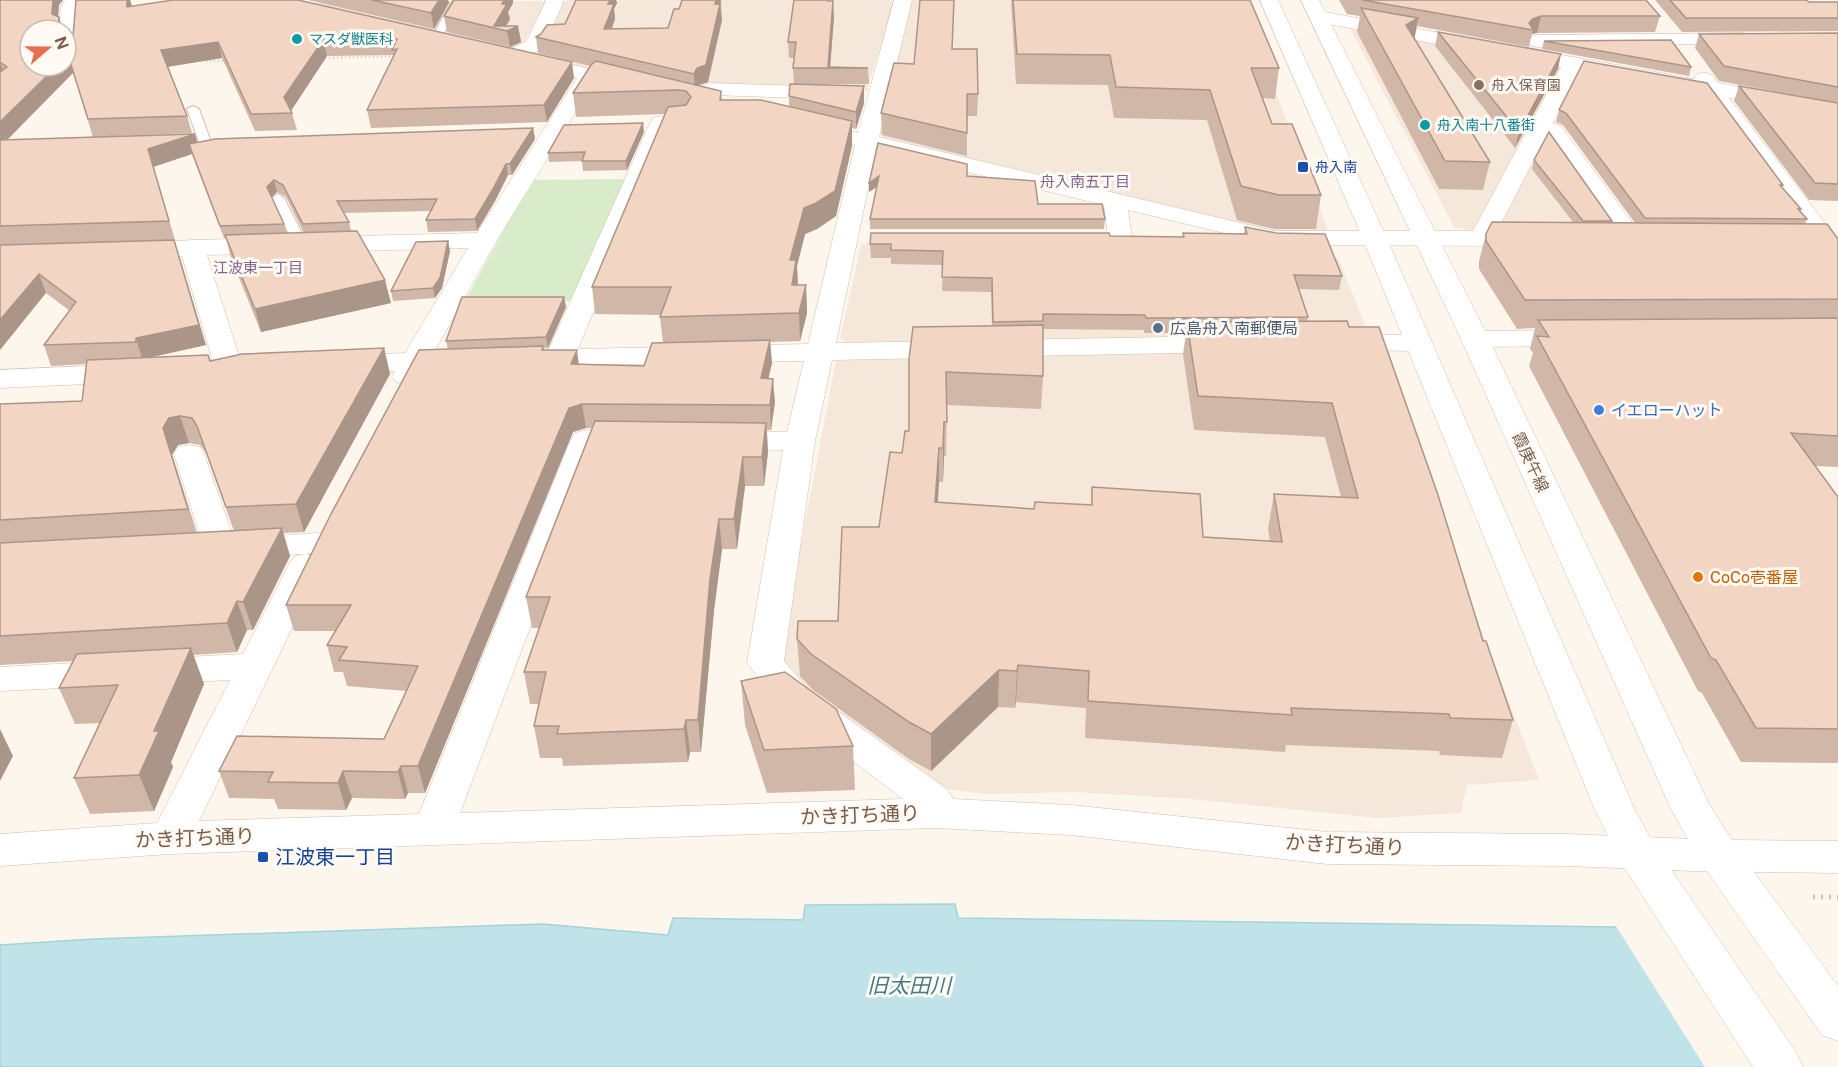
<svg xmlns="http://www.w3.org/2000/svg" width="1838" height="1067" font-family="'Public Sans','Noto Sans JP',sans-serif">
<rect width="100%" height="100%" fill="#fdf6ec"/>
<g fill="#f5e8da">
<polygon points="571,0 889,0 894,2 867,90 858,93 678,89 543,59 537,55 562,2"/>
<polygon points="911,0 1203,0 1244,8 1328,230 1313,235 1278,234 889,142 879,134"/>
<polygon points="537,1 545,2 524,44 516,47 495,47 314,5 320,2"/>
<polygon points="1361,29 1565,68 1474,231 1454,227 1351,30"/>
<polygon points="1545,135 1618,233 1492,235"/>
<polygon points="874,241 1280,244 1338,258 1370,337 850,343 840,339 861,245"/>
<polygon points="1372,346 1539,780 1467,785 1461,813 1377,818 1191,799 1075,792 985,794 937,788 799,692 780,654 836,360"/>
</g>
<polygon fill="#d8ecc9" points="629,179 573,301 464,303 531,180"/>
<polygon fill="#bfe3e8" stroke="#a5d3da" stroke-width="1.5" points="955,904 958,918 1838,930 1838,1067 0,1067 0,945 93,939 543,924 668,935 673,918 803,920 805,905"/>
<polygon fill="#fdf6ec" points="1614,923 1838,927 1838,1067 1705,1067"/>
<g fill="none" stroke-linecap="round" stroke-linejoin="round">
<defs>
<g id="lane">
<polygon points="453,0 463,0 440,40 432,40 431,38"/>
<polygon points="193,106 199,109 211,142 209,145 201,145 199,142 187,109"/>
<polygon points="278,194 284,198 308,245 306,248 296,248 294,245 272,198"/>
</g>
<g id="street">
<polygon points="65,0 84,0 79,7 76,63 73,67 66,69 58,66 66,66 66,30 59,30 61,6"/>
<polygon points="546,0 564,0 545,45 542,49 531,54 636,81 639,85 636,89 629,91 597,83 592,86 497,240 434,352 457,352 467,354 471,360 467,366 424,370 416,382 406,385 396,382 392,376 395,371 343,372 333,370 329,364 333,358 343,356 405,353 468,248 207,255 243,369 239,375 229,378 219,375 215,369 182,256 134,258 125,255 121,250 125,245 192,240 477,233 577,78 523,64 521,58 512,61 505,59 502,55 505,51 527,41"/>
<path d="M894,0H912L879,137L1274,231H1473L1561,67L1312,21L1310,17L1312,13L1319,11L1694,79L1697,74C1708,71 1712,74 1718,83L1838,105V117L1729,98L1838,240V265L1829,262L1705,93L1580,70L1553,123L1561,126L1641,235L1644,240L1641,245L1632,247L1623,245L1546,137L1497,231L1538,234L1541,239L1538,244L1529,246L1274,245L1128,210L1132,238L1129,243L1120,245L1111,243L1108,238L1104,205L876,150L836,343L1228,336L1238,338L1242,344L1238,350L1228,352L832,360L815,441L784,661L811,692L948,790L953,799L1071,805L1327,832L1566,834L1719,840L1734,845L1740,856L1734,867L1719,872L1566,866L1327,864L1071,835L935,828L170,854L0,866V834L157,823L230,680L0,691V667L243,654L289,564L294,557L305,554L241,557C230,554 221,558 209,555L204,548L174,454L178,447L189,445L200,447L204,454L234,539L317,533L329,536L334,543L329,550L306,554L318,557L323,564L199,821L419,814L571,439L575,433C596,427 623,427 644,433L648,439L644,445L633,448H598L460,813L903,799L785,710L747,663L783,450L724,449L713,446L709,440L713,434L724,431L787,432L804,361L532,366L522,364L518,358L522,352L549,349L650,123L653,118L661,116L669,118L672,123L578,349L808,344L855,145L799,132L796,127L799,122L807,120L858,133Z"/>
<polygon points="1743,33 1750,35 1753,39 1750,43 1537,47 1530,45 1527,41 1530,37 1537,35"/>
<polygon points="709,83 835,87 842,89 845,93 842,97 835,99 711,95 684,104 677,102 674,98 677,94"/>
<polygon points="1578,330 1588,332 1592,338 1588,344 1578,346 1475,347 1465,345 1461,339 1465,333 1475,331"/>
<polygon points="1339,334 1418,335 1428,337 1432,343 1428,349 1418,351 1339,350 1329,348 1325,342 1329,336"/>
<polygon points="130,364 140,367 144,373 140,379 130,382 0,388 0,370"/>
</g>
<g id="secondary">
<polygon points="1260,0 1278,0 1387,239 1634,808 1653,843 1796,1052 1803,1067 1753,1067 1622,864 1594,808 1363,239"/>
<polygon points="1301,0 1319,0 1489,339 1709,804 1732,840 1838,841 1838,873 1754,872 1838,986 1838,1041 1822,1035 1704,867 1671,809 1461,339"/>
</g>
</defs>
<use href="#lane" stroke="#d1beb0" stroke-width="2"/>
<use href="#street" stroke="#d1beb0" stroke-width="1"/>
<use href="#secondary" stroke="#d6c0b0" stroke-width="1"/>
<g stroke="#d9b8a5" stroke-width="2" stroke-dasharray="1 3" stroke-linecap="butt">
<polyline points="321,58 397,56"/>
<polyline points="198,61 226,61"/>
</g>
<polyline stroke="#d9b8a5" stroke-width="4.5" stroke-dasharray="2 6" stroke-linecap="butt" points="1813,897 1838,897"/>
<use href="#lane" fill="#fff" fill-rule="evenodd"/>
<use href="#street" fill="#fff" fill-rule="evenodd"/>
<use href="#secondary" fill="#fff" fill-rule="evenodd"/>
</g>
<g fill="#d1b7a8" fill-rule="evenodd">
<polygon points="0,0 59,5 58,16 63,30 30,30 30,66 68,53 72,48 76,0 130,0 132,6 298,0 574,78 547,122 371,128 367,110 393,57 393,55 327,56 291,110 297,130 255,131 222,58 167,67 187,116 192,133 93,137 73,72 7,140 0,140"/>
<polygon points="308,0 448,0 449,3 434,29"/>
<polygon points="576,0 616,0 617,3 614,9 615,19 612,29 668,28 679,9 682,0 721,0 722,20 708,82 698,85 721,91 722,100 789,107 789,96 794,84 793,68 794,58 789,58 788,42 830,1 834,17 830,67 868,68 869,84 795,84 864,86 864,103 856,129 852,128 852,146 836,216 817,229 805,234 797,266 798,285 806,285 807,313 800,341 770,342 772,363 768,378 775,402 771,430 767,430 768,452 764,486 745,486 737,549 722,549 714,610 701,752 690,752 688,762 563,766 562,758 540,758 534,726 539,704 530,704 524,672 539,628 532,628 526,597 593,428 586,428 573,432 425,793 408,793 405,799 352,798 346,810 278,809 274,799 229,798 219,771 384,739 406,691 347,686 343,672 334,672 327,645 335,631 294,631 286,605 448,349 446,341 564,297 566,307 548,348 544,348 544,350 579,364 644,366 663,343 660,317 661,315 595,314 592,287 665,114 576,117 573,93 590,66 538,53 536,37 565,24"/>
<polygon points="1011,0 1250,0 1279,68 1275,99 1263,98 1272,124 1321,195 1316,229 1274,229 1237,220 1207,120 1114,118 1108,85 1016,84"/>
<polygon points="1339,0 1646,0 1660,16 1655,32 1537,33 1532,34 1529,47 1417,26 1414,38 1490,162 1483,190 1439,189 1357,32 1360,16 1347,14"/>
<polygon points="1655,0 1806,0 1809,2 1838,2 1838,31 1682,32"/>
<polygon points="513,3 508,12 510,19 506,26 518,26 521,42 510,47 447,32 444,16"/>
<polygon points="1438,32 1558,69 1515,148 1435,46"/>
<polygon points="1838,33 1838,201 1809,200 1734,101 1739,86 1838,103 1719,81 1695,48 1699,34"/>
<polygon points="1544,41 1691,67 1689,76 1542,49"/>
<polygon points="953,49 978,94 977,116 967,116 967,156 882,135 881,113 914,64"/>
<polygon points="1559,110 1783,185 1782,188 1801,209 1801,212 1807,219 1805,224 1838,239 1838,467 1815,466 1838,497 1838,763 1741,762 1702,693 1698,691 1529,366 1533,353 1530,349 1535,328 1517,329 1479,269 1479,261 1486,234 1573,222 1532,169 1534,160 1612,221 1612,222 1635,223 1563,125 1556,122"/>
<path d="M533,128L535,139L512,175H508L495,201L477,231L428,232L426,220L430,211L344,213L349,222L351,231L391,303L261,332L231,258L226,238H224L192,154L153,167L175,240L0,245V140L198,142ZM277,192L286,197L304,233H287L284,224L272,197Z"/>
<polygon points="644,132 627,170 583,171 582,161 549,162 548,153"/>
<polygon points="967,176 1038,204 1105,219 1104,229 870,229 870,219 877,187 869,192 869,183"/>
<path d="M1245,227L1342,276L1339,290L1299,289L1308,317L1307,321L1349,327L1483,641L1513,720L1502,758L1440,755L1439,751L1286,745L1285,752L1085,738L1086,708L1016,702L1015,708L998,707L931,771L909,759L813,690L800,676L797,639L838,621L879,527L909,431V359L992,326L991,292L942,291L943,265L891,264V258H871L870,244L1110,236L1183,237V233L1244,234ZM1043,329L1144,330V333H1186L1183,354L1194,430L1325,437L1341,497L1274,494L1268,529L1270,541L1203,537L1092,487L1091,505L1034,509L938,502L939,482H943L944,456H946L947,405L1041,409L1043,376Z"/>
<polygon points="448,241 450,251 442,288 435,298 393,301 391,291"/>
<path d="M0,245L206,345L147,358L210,361L384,348L390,374L304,532L283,533L290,556L253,630H247L237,652L193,655L204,684L171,762L173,767L154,811L90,814L74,778L101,723L75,724L59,688L73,661L0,665V404L82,401L86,364L51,366L44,345L70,311L46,293ZM189,443L200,445L206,453L234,531L197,533L172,455L178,445Z"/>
<polygon points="741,681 853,746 855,790 767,793 745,725"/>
</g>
<g fill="#aa9588">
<polygon points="53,0 63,0 59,5 57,30 52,14"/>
<polygon points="127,0 130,0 132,6 127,7"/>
<polygon points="439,0 448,0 449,3 434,29 431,13"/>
<polygon points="504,0 513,0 513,3 508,12 510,19 504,30 494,26"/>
<polygon points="610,0 616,0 617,3 614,9 615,19 605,44 604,29"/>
<polygon points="716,0 721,0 721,1 716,20 715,4"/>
<polygon points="833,1 834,17 830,68 828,68"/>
<polygon points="720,4 722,20 708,82 698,85 695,91 694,74"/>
<polygon points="1541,16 1537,33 1532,34 1533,30 1529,23 1533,19"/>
<polygon points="59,17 63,30 58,30"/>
<polygon points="1418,18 1414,42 1406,25"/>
<polygon points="518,26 521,42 510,47 507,31"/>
<polygon points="323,40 327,56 289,114 284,97"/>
<polygon points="218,42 222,58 166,67 161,50"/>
<polygon points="1561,54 1558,69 1515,148 1519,132"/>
<polygon points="68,55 74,72 7,140 0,140 0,122 58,66 66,66 66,58"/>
<polygon points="0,62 6,78 0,80"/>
<polygon points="572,62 574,78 547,122 544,105"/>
<polygon points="864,86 864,103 856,129 856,112"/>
<polygon points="852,121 852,146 836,216 817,229 805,234 797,266 798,287 793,312 790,260 804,208"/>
<polygon points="643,123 644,132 627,170 626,161"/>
<polygon points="533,128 535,139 512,175 510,164"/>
<polygon points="195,134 200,151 189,144 192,154 153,167 175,240 148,149"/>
<polygon points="506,164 508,175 495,201 477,231 475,219"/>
<polygon points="879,176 879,185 869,192 869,183"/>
<polygon points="274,180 277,192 270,199 267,187"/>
<polygon points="448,241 450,251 442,288 435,298 433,288"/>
<polygon points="180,259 206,345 143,359 143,362 136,338"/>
<polygon points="39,274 46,293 0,350 0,320"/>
<polygon points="385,280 391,303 261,332 255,309"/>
<polygon points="806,285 807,313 800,341 799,313"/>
<polygon points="564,297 566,307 548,348 546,337"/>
<polygon points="770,340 772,363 763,402 761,378"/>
<polygon points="384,348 390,374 304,532 296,504"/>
<polygon points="577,350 580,374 571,364"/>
<polygon points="773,379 775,402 771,430 770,405"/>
<polygon points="582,404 586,428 573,432 425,793 418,766 569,408"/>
<polygon points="180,416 189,443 178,445 172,455 198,537 163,428 169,418"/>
<polygon points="944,422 944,456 943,482 943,448"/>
<polygon points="766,423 768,452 764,486 762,457"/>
<polygon points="939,448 939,482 935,537 935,502"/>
<polygon points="743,457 745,486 737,549 734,519"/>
<polygon points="719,519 722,549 714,610 701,752 698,720 710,579"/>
<polygon points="282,528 290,556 253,630 243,602"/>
<polygon points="237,601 247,630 237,652 227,623"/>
<polygon points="191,648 204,684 171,762 173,767 154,811 139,775 154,731"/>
<polygon points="1018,665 1016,702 1015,708 1017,671"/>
<polygon points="999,670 998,707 931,771 931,734"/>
<polygon points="686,720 690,752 688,762 684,729"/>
<polygon points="0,729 13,756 0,781"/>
<polygon points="401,766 408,793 405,799 398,772"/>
<polygon points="343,771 352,798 346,810 338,783"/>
</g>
<g fill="#f3d5c3" stroke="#aa9588" stroke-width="1.5">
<polygon points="0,0 53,0 52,14 59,17 58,30 30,30 30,66 57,66 0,122 0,72 7,67 0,62"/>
<polygon points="76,0 127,0 127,7 173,0 298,0 572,62 544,105 367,110 397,49 392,50 397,39 323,40 284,97 292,113 251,114 218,42 161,50 187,116 88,119 68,55 66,58 66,53 68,53 72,48"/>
<polygon points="372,0 439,0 431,13"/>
<polygon points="454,0 504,0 502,4 507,4 494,26 518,26 507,31 444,16"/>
<polygon points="576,0 610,0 608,4 614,4 604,29 668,28 674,9 679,9 682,0 716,0 715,4 720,4 706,65 697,68 694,74 536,37 541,34 547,25 565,24"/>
<polygon points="794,0 828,0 828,1 833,1 828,67 868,68 793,68 796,42 788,42"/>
<polygon points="920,0 954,0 952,49 977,49 978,94 967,94 967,133 881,113 894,63 914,64"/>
<polygon points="1013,0 1250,0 1279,68 1251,68 1272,124 1292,124 1321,195 1279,195 1241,186 1210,90 1116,87 1110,55 1017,54"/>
<polygon points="1362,0 1646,0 1660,16 1541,16 1533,19 1529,23 1533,30"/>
<polygon points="1670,0 1806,0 1809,2 1838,2 1838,18 1686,18"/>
<polygon points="1361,8 1418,18 1406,25 1490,162 1445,161"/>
<polygon points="1438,32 1561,54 1519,132"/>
<polygon points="1838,33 1838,87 1724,66 1699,34"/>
<polygon points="1671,40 1691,67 1544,41"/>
<polygon points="596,61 721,91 720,100 761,100 852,121 835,191 816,203 804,208 790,260 796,260 792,285 806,285 799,313 660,317 671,287 592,287 668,107 686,105 691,97 686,91 678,90 573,93 591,65"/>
<polygon points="1584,61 1707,83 1783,185 1780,185 1801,209 1798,209 1807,219 1645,218 1566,113 1559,110"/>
<polygon points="790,84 864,86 856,112 789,96"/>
<polygon points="1739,86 1838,103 1838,184 1815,183"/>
<polygon points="643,123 626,161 582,161 585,152 548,153 564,125"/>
<polygon points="533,128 510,164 506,164 493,189 475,219 426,220 437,199 337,201 349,222 303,224 283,185 274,180 267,187 284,224 220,226 189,144 215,139"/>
<polygon points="1549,132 1612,221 1583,221 1534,160"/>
<polygon points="195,134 148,149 169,221 0,226 0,140"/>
<polygon points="878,143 967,164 967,176 1035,181 1038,204 1102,204 1105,219 870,219 879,176 869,183"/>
<polygon points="1492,222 1827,224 1838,239 1838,299 1525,300 1486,241 1486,234"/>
<polygon points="1245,227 1276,233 1325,234 1342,276 1294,275 1308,317 1146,318 1145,315 1043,314 1043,321 993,322 992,278 942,277 943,251 891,250 891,244 870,244 871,233 1109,233 1110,236 1184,237 1183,233 1247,234"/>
<polygon points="357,231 385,280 255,309 225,235"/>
<polygon points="174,240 199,325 136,338 136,342 44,345 76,302 39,274 0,320 0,245"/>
<polygon points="448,241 440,278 433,288 391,291 416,242"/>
<polygon points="462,297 564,297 546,337 446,341"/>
<polygon points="1838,318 1838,436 1791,433 1838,497 1838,729 1756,728 1716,660 1711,658 1537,336 1549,337 1538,320"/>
<polygon points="1347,321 1349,327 1379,327 1438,495 1483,641 1486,641 1513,720 1450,718 1449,714 1291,708 1292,715 1088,701 1089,671 1018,665 1017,671 999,670 931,734 909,722 811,654 797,639 798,621 838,621 842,527 879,527 890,452 902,453 905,431 909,431 909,359 913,327 1043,325 1043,376 946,372 947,422 944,422 943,448 939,448 935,502 1034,509 1035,502 1092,505 1092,487 1200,494 1203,537 1282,542 1274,494 1358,498 1332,403 1198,396 1187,322"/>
<polygon points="770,340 761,378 773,379 770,405 582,404 569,408 418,766 401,766 398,772 343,771 338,783 268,782 273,772 219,771 237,736 384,739 418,666 339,660 347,647 327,645 351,605 286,605 331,514 419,350 543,346 542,350 577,350 571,364 644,366 652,343"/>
<polygon points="384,348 296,504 226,507 197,426 192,418 180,416 169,418 163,428 188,509 0,520 0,404 82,401 87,360 208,355 210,361 242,354"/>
<polygon points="595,421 766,423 762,457 743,457 734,519 719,519 710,579 698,720 686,720 684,729 557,734 559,726 534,726 546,672 524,672 550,597 526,597"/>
<polygon points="282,528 243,602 237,601 227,623 0,636 0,543"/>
<polygon points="191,648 154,731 159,731 139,775 74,778 118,685 59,688 77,654"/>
<polygon points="785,672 836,709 853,746 764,750 741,681"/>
</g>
<g fill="#0f9aa8" stroke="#fffaf3" stroke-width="2">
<circle cx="297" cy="39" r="6"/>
<circle cx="1425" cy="125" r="6"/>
</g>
<circle fill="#8d6e63" stroke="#fffaf3" stroke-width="2" cx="1479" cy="85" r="6"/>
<g fill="#1a4fb4" stroke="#fffaf3" stroke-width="2">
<rect x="1297" y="161" width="12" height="12" rx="3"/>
<rect x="257" y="851" width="12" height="12" rx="3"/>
</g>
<circle fill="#5c6f8a" stroke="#fffaf3" stroke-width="2" cx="1158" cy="328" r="6"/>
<circle fill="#3f7fe0" stroke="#fffaf3" stroke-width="2" cx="1599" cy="410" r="6"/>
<circle fill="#e8710a" stroke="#fffaf3" stroke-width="2" cx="1698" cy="577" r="6"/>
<g text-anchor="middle" stroke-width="6" stroke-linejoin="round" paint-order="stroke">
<g font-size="14" fill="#0d838f" stroke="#fffaf3" text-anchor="start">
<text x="309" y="44">マスダ獣医科</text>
<text x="1437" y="130">舟入南十八番街</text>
</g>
<g font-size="14" fill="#785e54" stroke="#fffaf3" text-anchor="start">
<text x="1491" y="90">舟入保育園</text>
</g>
<g font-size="14" fill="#164399" stroke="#fffaf3" text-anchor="start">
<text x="1315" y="172">舟入南</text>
</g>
<g font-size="15" fill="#846695" stroke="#fffaf3">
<text x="1085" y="187">舟入南五丁目</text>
<text x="258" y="273">江波東一丁目</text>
</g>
<g font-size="16" fill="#4e5e75" stroke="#fffaf3" text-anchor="start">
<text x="1170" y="334">広島舟入南郵便局</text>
</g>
<g font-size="16" fill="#366cbe" stroke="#fffaf3" text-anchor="start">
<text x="1611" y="416">イエローハット</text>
</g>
<g font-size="16" fill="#7a5c4d" stroke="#fffaf3">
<text transform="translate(1531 462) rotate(65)" y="6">霞庚午線</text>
</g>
<g font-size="16" fill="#c56008" stroke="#fffaf3" text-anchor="start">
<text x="1710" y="583">CoCo壱番屋</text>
</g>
<g font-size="20" fill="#7a5c4d" stroke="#fffaf3">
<text transform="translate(860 815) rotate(-2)" y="7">かき打ち通り</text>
<text transform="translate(195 838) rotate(-2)" y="7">かき打ち通り</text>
<text transform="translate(1345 845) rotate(3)" y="7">かき打ち通り</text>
</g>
<g font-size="20" fill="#164399" stroke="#fffaf3" text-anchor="start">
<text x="275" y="864">江波東一丁目</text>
</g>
<g font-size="21" font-style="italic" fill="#437c86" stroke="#fffaf3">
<text x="909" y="993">旧太田川</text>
</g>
</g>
<g transform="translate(48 48) rotate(70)"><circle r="28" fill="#fffaf3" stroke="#cabbb1" stroke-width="1.5"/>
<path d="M0-4.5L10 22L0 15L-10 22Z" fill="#e76f51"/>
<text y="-9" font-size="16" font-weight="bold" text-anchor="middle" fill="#7a5c4d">N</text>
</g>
</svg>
